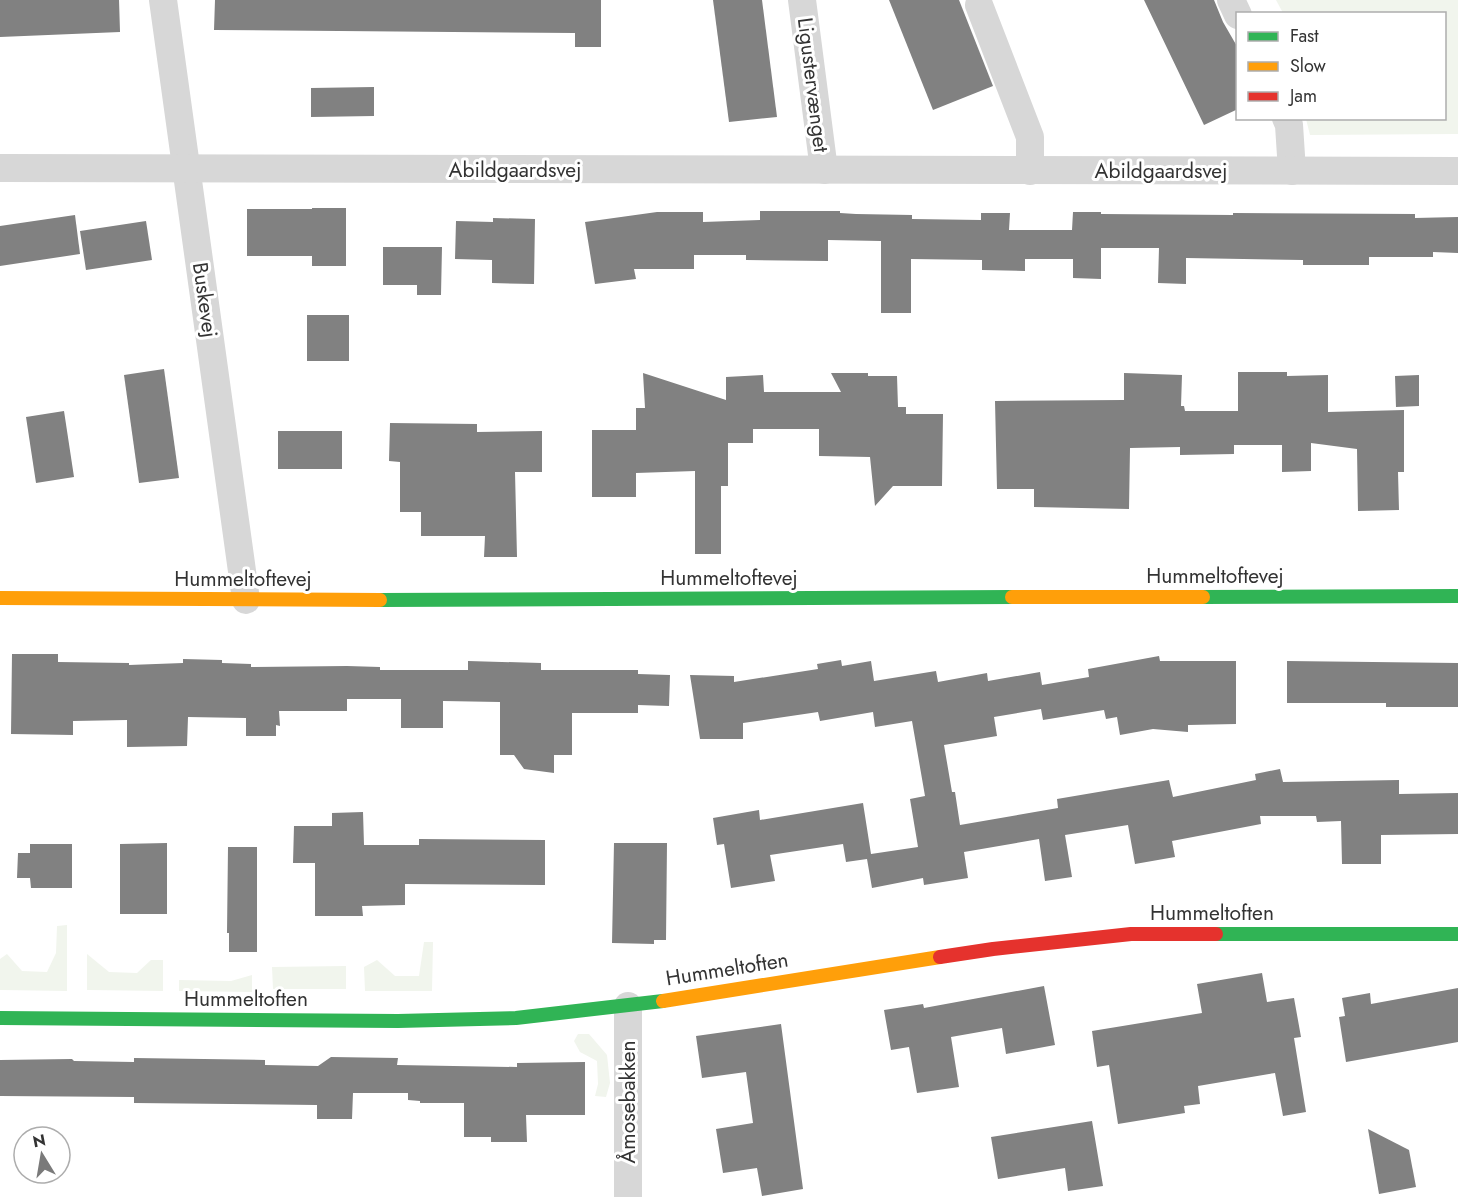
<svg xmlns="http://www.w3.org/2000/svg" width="1458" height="1197" font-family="Jost,sans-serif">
<rect width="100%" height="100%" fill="#fff"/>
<g fill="#f1f5ed">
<polygon points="1276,0 1458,0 1458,134 1310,135 1306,119 1444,118 1444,14 1283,13"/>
<polygon points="67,925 67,991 0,990 0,959 7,954 22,971 47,972 56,953 57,926"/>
<polygon points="424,942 433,942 432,991 365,991 364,967 377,960 395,976 419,976"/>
<polygon points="87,954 109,972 137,973 151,960 163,960 163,991 87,990"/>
<polygon points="346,966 346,989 273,989 272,967"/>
<polygon points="252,975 252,992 179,991 179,980 231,981"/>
<polygon points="578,1034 589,1034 607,1055 610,1083 606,1097 595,1096 598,1084 597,1061 580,1052 574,1041"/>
</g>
<g fill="#818181">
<polygon points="0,0 119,0 120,32 0,37"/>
<polygon points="215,0 601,0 601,47 575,47 575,33 214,30"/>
<polygon points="713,0 762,0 777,117 729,122"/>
<polygon points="889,0 959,0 993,86 933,110"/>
<polygon points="1144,0 1214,0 1223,22 1238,48 1238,109 1204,125"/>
<polygon points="374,87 374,116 311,117 311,88"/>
<polygon points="312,208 346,208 346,266 312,266 312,256 247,256 247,209 312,209"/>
<polygon points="760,211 840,211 840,213 856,214 912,215 912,219 981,220 981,213 1010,213 1009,230 1072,230 1073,212 1101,212 1101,214 1233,215 1233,213 1415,214 1415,218 1458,217 1458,253 1433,252 1433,257 1369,257 1369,265 1303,265 1303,260 1186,258 1186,284 1158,283 1159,248 1101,248 1101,279 1073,278 1073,259 1025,259 1025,271 982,270 982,260 911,259 911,313 881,313 881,241 828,240 828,261 746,260 746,255 694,255 694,269 634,269 636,279 595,284 585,222 657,212 703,212 703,222 760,220"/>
<polygon points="75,215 80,254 0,266 0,226"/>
<polygon points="493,218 535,219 534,284 492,283 492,260 455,259 456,221 493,222"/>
<polygon points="146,221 152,260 86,270 80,231"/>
<polygon points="383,247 442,247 441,295 417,295 417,285 383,285"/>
<rect x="307" y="315" width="42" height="46"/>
<polygon points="164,369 179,478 139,483 124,375"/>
<polygon points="1238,372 1287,372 1287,376 1328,375 1328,412 1404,410 1404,472 1398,472 1399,510 1358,511 1357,449 1311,443 1311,471 1282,472 1282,445 1234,445 1234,454 1180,455 1180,447 1130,448 1129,509 1034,507 1034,489 997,489 995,401 1124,400 1124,373 1182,375 1181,406 1184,406 1185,411 1238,411"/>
<polygon points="643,373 726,400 726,377 763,375 764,392 841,392 831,373 868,373 868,376 897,376 898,407 906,407 906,414 943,414 942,486 893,486 875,506 870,457 819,456 819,429 753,429 753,443 728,443 728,486 721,486 721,554 695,554 695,471 636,473 636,497 592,497 592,430 636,430 636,408 645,408"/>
<polygon points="1419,375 1419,406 1396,407 1395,376"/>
<polygon points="64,411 74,477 36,483 26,417"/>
<polygon points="390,423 477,424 477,432 542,431 542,472 515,472 517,557 484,557 485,536 421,536 421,512 400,512 400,462 389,461"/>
<rect x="278" y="431" width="64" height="38"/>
<polygon points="12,654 58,654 58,662 129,663 129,665 183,663 183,659 222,660 222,663 251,664 251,667 347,666 380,667 380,670 468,670 468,661 541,663 541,670 638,670 638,674 670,675 669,706 638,705 638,713 572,713 572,755 554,755 554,773 524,769 514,755 500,755 500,702 443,701 443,728 401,728 401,699 347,699 347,711 279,711 280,726 276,725 276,736 246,736 246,718 188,717 187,746 127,747 127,720 73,721 73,735 11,734"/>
<polygon points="1159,656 1160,661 1236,661 1236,724 1188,725 1188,732 1153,729 1120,735 1117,717 1106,719 1104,710 1043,720 1041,709 994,717 997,736 944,745 952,792 955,792 960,825 1058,808 1057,799 1169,780 1173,797 1256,780 1255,774 1280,769 1283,782 1399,780 1399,794 1458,793 1458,834 1381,835 1381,864 1342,864 1341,821 1317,822 1316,816 1260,816 1261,824 1172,841 1175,857 1135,864 1128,825 1065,835 1072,877 1045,881 1039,839 964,852 968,878 924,885 923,878 872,888 867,859 846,862 843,844 770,855 775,881 731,888 724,844 717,845 713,818 759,810 760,820 863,803 871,854 918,847 910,799 925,796 912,721 875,727 873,712 820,721 818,712 743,723 743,739 700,739 690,675 734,676 734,682 818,669 817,664 841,660 842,666 871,661 874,681 936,671 938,682 987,673 988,681 1040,672 1042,685 1089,677 1088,669"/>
<polygon points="1287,661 1458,663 1458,707 1386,707 1386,703 1287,703"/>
<polygon points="363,812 364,845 419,845 419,839 545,840 545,885 405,884 405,905 362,906 363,916 315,916 315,863 293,863 294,826 332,826 332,813"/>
<polygon points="167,843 167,914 120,914 120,844"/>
<polygon points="614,843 667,843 666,940 654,940 654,944 612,943"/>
<polygon points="30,844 72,844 72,888 31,888 30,878 17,878 18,853 30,853"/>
<polygon points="228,847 257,847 257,952 229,952 229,933 227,933"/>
<polygon points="1262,973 1267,1002 1294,998 1301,1037 1294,1038 1306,1112 1283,1116 1275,1073 1198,1086 1200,1104 1184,1106 1185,1113 1118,1124 1109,1065 1097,1067 1092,1031 1202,1013 1197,984"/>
<polygon points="1044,986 1055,1045 1006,1054 1002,1028 951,1037 959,1087 917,1093 909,1047 891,1050 884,1010 923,1004 924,1008"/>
<polygon points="1458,988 1458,1042 1346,1062 1339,1017 1345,1016 1342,998 1370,993 1371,1004"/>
<polygon points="781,1024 803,1189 762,1196 757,1168 723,1173 716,1129 753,1123 746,1072 702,1078 696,1036"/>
<polygon points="331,1057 398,1058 397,1065 517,1067 517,1063 585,1062 585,1115 526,1115 527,1142 491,1142 491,1137 464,1137 464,1103 420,1103 420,1101 408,1100 408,1093 353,1093 352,1119 317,1119 317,1105 134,1103 134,1097 0,1096 0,1060 72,1059 74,1061 134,1062 134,1058 265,1060 265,1065 318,1066"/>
<polygon points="1092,1121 1103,1186 1068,1191 1065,1168 998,1179 991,1137"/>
<polygon points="1368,1129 1409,1150 1416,1187 1379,1194"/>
</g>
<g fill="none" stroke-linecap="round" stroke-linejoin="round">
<g stroke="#d7d7d7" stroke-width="28">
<polyline points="163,0 246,600"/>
<polyline points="802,0 824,170"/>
<polyline points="1231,0 1238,15"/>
<polyline points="979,5 1030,137 1030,171"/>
<polyline points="1286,118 1289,125 1292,171"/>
<polyline points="0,168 1458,171"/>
<polyline points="628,1006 628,1197"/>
</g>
<g stroke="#30b455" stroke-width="14">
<polyline points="1203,597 1458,596"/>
<polyline points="380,600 1012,597"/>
<polyline points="1216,934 1458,934"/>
<polyline points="0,1018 398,1021 516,1018 663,1001"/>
</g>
<g stroke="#ff9f0a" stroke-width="14">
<polyline points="1012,597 1203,597"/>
<polyline points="0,598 380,600"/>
<polyline points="663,1001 940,957"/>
</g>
<polyline stroke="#e5322d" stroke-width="14" points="940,957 993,949 1131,934 1216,934"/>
</g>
<g text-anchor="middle" stroke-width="6" stroke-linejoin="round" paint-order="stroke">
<g font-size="21" fill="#333" stroke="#fff">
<text transform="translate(813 85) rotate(83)" y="7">Ligustervænget</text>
<text x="515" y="177">Abildgaardsvej</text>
<text x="1161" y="178">Abildgaardsvej</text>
<text transform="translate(205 300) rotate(82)" y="7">Buskevej</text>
<text x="1215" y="583">Hummeltoftevej</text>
<text x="729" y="585">Hummeltoftevej</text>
<text x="243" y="586">Hummeltoftevej</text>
<text x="1212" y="920">Hummeltoften</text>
<text transform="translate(727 969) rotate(-9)" y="7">Hummeltoften</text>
<text x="246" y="1006">Hummeltoften</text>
<text transform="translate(628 1102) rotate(-90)" y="7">Åmosebakken</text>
</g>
</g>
<rect x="1236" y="12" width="210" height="108" fill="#ffffff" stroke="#adadad" stroke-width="1.5"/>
<rect x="1248" y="32" width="30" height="9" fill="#30b455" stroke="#adadad" stroke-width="1.5"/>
<text x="1290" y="42" font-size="18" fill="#333333">Fast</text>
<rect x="1248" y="62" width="30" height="9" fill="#ff9f0a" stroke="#adadad" stroke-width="1.5"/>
<text x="1290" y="72" font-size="18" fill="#333333">Slow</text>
<rect x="1248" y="92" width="30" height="9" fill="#e5322d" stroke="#adadad" stroke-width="1.5"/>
<text x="1290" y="102" font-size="18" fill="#333333">Jam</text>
<g transform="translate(42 1155) rotate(349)"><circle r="28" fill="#ffffff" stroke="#adadad" stroke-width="1.5"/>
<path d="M0-4.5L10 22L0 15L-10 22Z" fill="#7a7a7a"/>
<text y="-9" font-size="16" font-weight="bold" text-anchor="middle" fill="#333333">N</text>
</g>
</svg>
